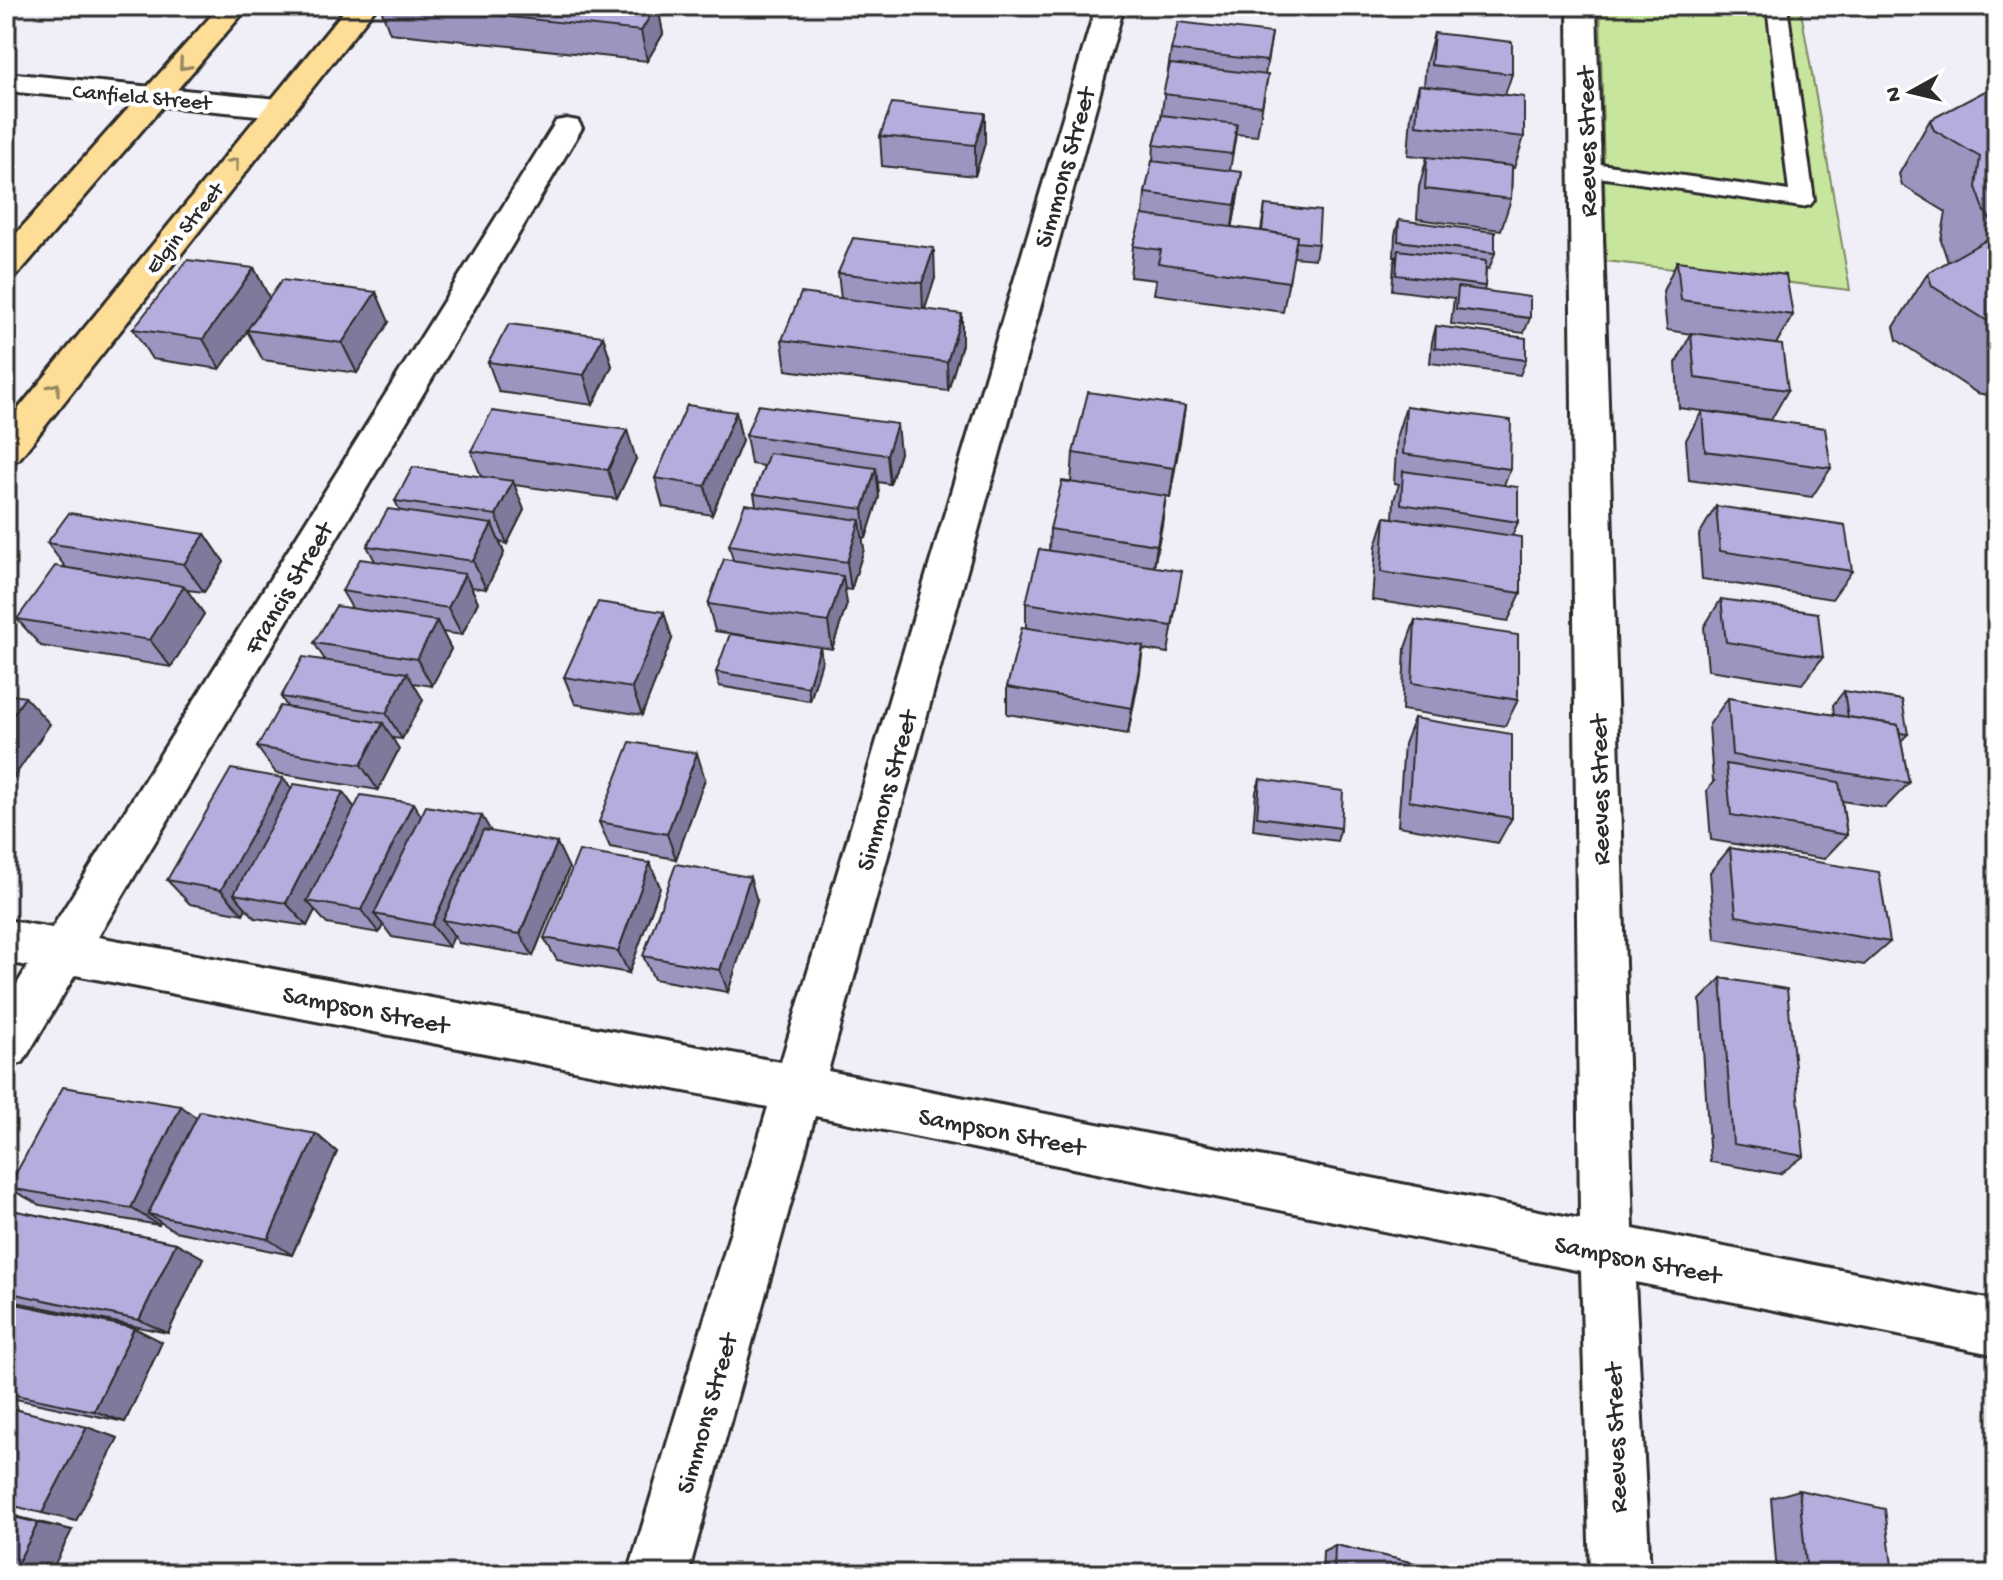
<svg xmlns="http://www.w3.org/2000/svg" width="2003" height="1580" font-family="'Gochi Hand',sans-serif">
<rect width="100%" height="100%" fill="#f0eff8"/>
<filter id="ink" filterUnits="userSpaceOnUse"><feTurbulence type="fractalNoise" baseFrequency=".0125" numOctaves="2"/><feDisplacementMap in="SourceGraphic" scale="16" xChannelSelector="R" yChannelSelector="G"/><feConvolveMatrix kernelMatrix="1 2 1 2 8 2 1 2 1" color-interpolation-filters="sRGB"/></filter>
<g filter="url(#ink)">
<polygon fill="#c8e59d" stroke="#7a8864" stroke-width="2" points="1600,6 1800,6 1850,290 1606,261"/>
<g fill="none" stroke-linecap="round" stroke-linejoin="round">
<defs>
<polygon id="service" points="1767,6 1787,6 1814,200 1810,205 1802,207 1578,174 1574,169 1578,164 1586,162 1789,191"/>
<g id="minor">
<polygon points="1096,6 1124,6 828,1071 1580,1219 1568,6 1596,6 1633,1229 1997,1301 1997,1355 1635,1282 1650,1574 1590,1574 1581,1271 815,1116 688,1574 628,1574 768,1107 75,975 23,1062 6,1069 6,1002 28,966 6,962 6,920 52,928 552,128 556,121 567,119 578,121 582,128 98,937 781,1062"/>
<polygon points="6,73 278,99 289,102 293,108 289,114 278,117 6,91"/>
</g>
<g id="primary">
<polygon points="220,6 249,6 18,274 6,277 6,245"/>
<polygon points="348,6 377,6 19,459 6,463 6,424"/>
</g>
</defs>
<use href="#service" stroke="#2b2b2b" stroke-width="6"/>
<use href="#minor" stroke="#2b2b2b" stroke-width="6"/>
<use href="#primary" stroke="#2b2b2b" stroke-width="6"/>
<use href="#service" fill="#fff" fill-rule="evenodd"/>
<use href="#minor" fill="#fff" fill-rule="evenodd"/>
<use href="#primary" fill="#fedd96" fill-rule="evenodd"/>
</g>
<g fill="#9d95bf" stroke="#2b2b2b" stroke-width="2">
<polygon points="380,6 658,6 663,34 647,61 390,33"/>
<polygon points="1272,33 1265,75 1268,75 1257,136 1236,134 1230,170 1237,202 1232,227 1261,231 1265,205 1318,244 1315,259 1293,257 1283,312 1154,294 1156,280 1130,277 1133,246 1143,215 1145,193 1153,161 1154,145 1161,117 1171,50"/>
<polygon points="1434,33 1512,74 1505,95 1524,137 1514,168 1512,167 1511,199 1501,230 1417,219 1419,187 1427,157 1408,155 1411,115 1419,85 1424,86 1426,63"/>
<polygon points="1997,91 1997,397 1977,393 1897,340 1894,327 1928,273 1948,262 1941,241 1946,212 1902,185 1899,174 1930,120"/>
<polygon points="880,136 985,143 975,176 882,166"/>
<polygon points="1399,220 1495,253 1489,269 1486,268 1485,286 1484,291 1530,318 1524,333 1451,324 1454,298 1392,290 1394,265 1396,257 1394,257 1395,235"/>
<polygon points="1677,261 1793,315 1776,344 1788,390 1771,420 1679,408 1676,363 1691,334 1667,330 1663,291"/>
<polygon points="254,268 269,298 389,322 357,373 263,360 247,331 220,369 152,359 133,329"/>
<polygon points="838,273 935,278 925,309 962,344 948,391 786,370 782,340 841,299"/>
<polygon points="1436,326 1526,360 1520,375 1430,363 1432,342"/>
<polygon points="603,336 612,366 593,405 499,392 488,362"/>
<polygon points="1185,406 1170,497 1166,496 1154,567 1177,599 1168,653 1143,649 1128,734 1007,714 1007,687 1026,627 1026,603 1049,551 1050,529 1071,482 1073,453"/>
<polygon points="1406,406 1510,469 1504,485 1518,522 1512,536 1521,593 1508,621 1372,600 1376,546 1385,517 1393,518 1394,500 1399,484 1394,483 1397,435"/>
<polygon points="1702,411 1831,468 1812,497 1689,480 1686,440"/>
<polygon points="736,412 742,441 712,515 663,507 655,478"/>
<polygon points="746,435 900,453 890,484 878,482 879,497 866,538 862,537 864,549 851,590 844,589 847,604 832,649 715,631 708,604 733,560 729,545 756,505 754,494 764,466 751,464"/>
<polygon points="471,451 636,459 617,499 514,485 524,510 507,544 500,542 504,553 486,589 471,587 478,602 462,635 442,632 451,649 432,686 413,683 423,700 402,739 392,738 399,749 378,790 276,773 257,747 288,708 281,697 325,660 314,643 352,608 342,591 375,561 367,546 400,511 395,501 481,476"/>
<polygon points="1716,506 1852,571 1832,599 1702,579 1699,535"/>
<polygon points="205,534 224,562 204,592 187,590 204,614 171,667 41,646 17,619 66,568 47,543"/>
<polygon points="1721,599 1823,657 1802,684 1708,670 1704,627"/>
<polygon points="1415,620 1518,700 1505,726 1402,710 1405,648"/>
<polygon points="672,639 642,715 575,704 564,677"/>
<polygon points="1997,639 1997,678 1990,646"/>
<polygon points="820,647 822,661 810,701 719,686 716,672"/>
<polygon points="1844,691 1908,734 1901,741 1909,783 1885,808 1842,801 1847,835 1824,859 1711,840 1707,790 1714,781 1713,781 1709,725 1728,698 1834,715 1833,705"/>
<polygon points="1414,718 1512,818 1498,843 1398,826 1404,744"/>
<polygon points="283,778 292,789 343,792 355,808 421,816 491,832 569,868 533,956 459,943 454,936 449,947 392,937 383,925 379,933 327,924 315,910 307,926 255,918 246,908 243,914 190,904 167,880"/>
<polygon points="705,779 676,859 610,847 599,822"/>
<polygon points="1260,779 1341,828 1337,841 1253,830 1256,792"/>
<polygon points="1730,848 1890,942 1864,965 1715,939 1710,872"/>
<polygon points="650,863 660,887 629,973 557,960 544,938"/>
<polygon points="757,901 728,992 654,979 643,956"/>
<polygon points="1721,978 1804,1156 1780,1174 1710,1162 1700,1000"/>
<polygon points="196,1117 316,1134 337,1152 292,1255 175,1231 160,1222 159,1225 40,1205 8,1188"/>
<polygon points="6,1209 176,1243 203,1258 168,1333 6,1300"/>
<polygon points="6,1302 134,1328 162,1342 125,1422 6,1397"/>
<polygon points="1799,1490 1893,1574 1777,1574 1771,1498"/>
<polygon points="6,1514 72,1530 6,1574"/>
<polygon points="1335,1545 1463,1574 1322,1574 1323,1551"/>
</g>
<g fill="#7f799b" stroke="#2b2b2b" stroke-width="2">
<polygon points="656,6 658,6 663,34 647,61 641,31"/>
<polygon points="985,113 985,143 975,176 975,145"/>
<polygon points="1242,172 1237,202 1231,235 1235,205"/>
<polygon points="934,248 935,278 923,314 922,283"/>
<polygon points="254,268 270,299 220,369 203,339"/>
<polygon points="376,292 389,322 357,373 342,343"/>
<polygon points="962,314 962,344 948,391 947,362"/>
<polygon points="603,336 612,366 593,405 584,375"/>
<polygon points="1185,406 1181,436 1170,497 1174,468"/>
<polygon points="736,412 742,441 712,515 705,486"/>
<polygon points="897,424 900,453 890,484 887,455"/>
<polygon points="627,430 636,459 617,499 608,470"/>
<polygon points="876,468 879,497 866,538 863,509"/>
<polygon points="513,481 524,510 507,544 496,515"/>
<polygon points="1166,496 1162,525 1153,573 1157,545"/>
<polygon points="860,520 864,549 851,590 847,562"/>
<polygon points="492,524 504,553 486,589 473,561"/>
<polygon points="205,534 224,562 204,592 184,564"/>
<polygon points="465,574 478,602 462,635 448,608"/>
<polygon points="843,576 847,604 832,649 828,622"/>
<polygon points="184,586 204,614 171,667 150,640"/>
<polygon points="664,612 672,639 642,715 632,688"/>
<polygon points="437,621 451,649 432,686 417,659"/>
<polygon points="1143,646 1140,673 1128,734 1132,708"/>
<polygon points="820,647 822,661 810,701 808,687"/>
<polygon points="407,673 423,700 402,739 386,713"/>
<polygon points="25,697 50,724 6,789 6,725"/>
<polygon points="383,723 399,749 378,790 361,765"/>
<polygon points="697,753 705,779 676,859 667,834"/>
<polygon points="283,778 303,803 234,894 246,908 243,914 221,890"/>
<polygon points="343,792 361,817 307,901 315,910 307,926 286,903"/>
<polygon points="413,803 429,828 374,914 383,925 379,933 361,910"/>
<polygon points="482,816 496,840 443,920 454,936 449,947 432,925"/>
<polygon points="557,843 569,868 533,956 520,934"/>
<polygon points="650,863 660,887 629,973 618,951"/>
<polygon points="750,877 757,901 728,992 720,970"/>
<polygon points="181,1106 206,1125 148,1214 160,1222 159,1225 131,1208"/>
<polygon points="316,1134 337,1152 292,1255 268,1239"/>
<polygon points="176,1243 203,1258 168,1333 139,1320"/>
<polygon points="134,1328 162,1342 125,1422 94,1411"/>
<polygon points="87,1427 118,1438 76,1521 42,1513"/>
<polygon points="38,1523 72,1530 50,1574 12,1574"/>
</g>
<g fill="#b6adde" stroke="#2b2b2b" stroke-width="2">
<polygon points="410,6 656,6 641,31"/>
<polygon points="1178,22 1272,33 1267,61 1171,50"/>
<polygon points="1434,33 1512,42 1512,74 1431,65"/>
<polygon points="1170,64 1268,75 1262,106 1163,94"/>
<polygon points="1419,85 1524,97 1524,137 1416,125"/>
<polygon points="1987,90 1997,91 1997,228 1985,212 1976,187 1980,157 1934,130 1930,120"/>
<polygon points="892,103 985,113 975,145 880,136"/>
<polygon points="1162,115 1237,124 1232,154 1154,145"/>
<polygon points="1427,157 1512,166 1511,199 1425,189"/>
<polygon points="1152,161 1242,172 1235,205 1145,193"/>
<polygon points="1265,205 1320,211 1318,244 1296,242 1297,236 1262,231"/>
<polygon points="1142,215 1297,236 1289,282 1158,263 1161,250 1133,246"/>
<polygon points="1399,220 1495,232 1495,253 1398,241"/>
<polygon points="1997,234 1997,327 1932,286 1928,273"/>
<polygon points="853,238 934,248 922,283 838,273"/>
<polygon points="1398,250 1486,261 1485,286 1396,275"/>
<polygon points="187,260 254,268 203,339 133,329"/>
<polygon points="1677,261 1786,275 1793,315 1681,300"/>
<polygon points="282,280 376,292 342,343 247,330"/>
<polygon points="1458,287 1530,297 1530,318 1456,309"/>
<polygon points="801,293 962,314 947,362 782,340"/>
<polygon points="509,324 603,336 584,375 488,362"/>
<polygon points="1436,326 1526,338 1526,360 1435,348"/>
<polygon points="1691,333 1782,345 1788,390 1695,378"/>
<polygon points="1088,392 1185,406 1174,468 1073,453"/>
<polygon points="687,405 736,412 705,486 655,478"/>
<polygon points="758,405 897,424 887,455 746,435"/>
<polygon points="1406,406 1511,420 1510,469 1403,454"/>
<polygon points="492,411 627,430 608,470 471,451"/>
<polygon points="1702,411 1825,428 1831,468 1705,451"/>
<polygon points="769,453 876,468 863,509 754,494"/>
<polygon points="413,467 513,481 496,515 395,501"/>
<polygon points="1403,471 1518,487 1518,522 1401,504"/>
<polygon points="1062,481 1166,496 1157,545 1050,529"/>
<polygon points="745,504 860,520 847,562 729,545"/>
<polygon points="1716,506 1845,525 1852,571 1720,551"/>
<polygon points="388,509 492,524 473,561 367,546"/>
<polygon points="69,513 205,534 184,564 47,543"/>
<polygon points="1385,517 1521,537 1521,593 1381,572"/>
<polygon points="1039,549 1182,571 1172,626 1026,603"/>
<polygon points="360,559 465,574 448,608 342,591"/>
<polygon points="724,559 843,576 828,622 708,604"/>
<polygon points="55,566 184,586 150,640 17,619"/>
<polygon points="1721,599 1818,613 1823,657 1726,642"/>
<polygon points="598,602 664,612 632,688 564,677"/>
<polygon points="336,606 437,621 417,659 314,643"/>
<polygon points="1415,620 1518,635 1518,700 1412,683"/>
<polygon points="1022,627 1143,646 1132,708 1007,687"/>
<polygon points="730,634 820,647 808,687 716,672"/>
<polygon points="303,657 407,673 386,713 281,697"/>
<polygon points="1844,691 1902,700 1908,734 1900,733 1898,725 1848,717"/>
<polygon points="6,694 25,697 6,725"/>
<polygon points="1728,698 1898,725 1909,783 1732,755"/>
<polygon points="280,706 383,723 361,765 257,747"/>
<polygon points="1414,718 1512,734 1512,818 1409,801"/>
<polygon points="630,742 697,753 667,834 599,822"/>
<polygon points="1726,764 1839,782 1847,835 1731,815"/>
<polygon points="231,769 283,778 221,890 167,880"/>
<polygon points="1260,779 1343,791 1341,828 1257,817"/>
<polygon points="294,784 343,792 286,903 234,894"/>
<polygon points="361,795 413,803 361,910 307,901"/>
<polygon points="426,806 482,816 432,925 374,914"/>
<polygon points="483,830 557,843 520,934 443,920"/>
<polygon points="1730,848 1879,872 1890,942 1736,916"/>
<polygon points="579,851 650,863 618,951 544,938"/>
<polygon points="676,864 750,877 720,970 643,956"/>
<polygon points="1721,978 1787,989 1804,1156 1733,1144"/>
<polygon points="63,1087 181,1106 131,1208 8,1188"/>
<polygon points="200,1111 316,1134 268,1239 148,1214"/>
<polygon points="6,1209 176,1243 139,1320 6,1292"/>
<polygon points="6,1302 134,1328 94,1411 6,1393"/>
<polygon points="6,1407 87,1427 42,1513 6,1504"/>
<polygon points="1799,1490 1885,1509 1893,1574 1807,1574"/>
<polygon points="6,1515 38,1523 12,1574 6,1574"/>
<polygon points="1335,1545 1463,1574 1334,1574"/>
</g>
<defs><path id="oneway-chevron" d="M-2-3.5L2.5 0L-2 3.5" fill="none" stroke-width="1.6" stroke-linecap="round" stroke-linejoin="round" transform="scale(2)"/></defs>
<g stroke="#948460">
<use href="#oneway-chevron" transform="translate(184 65) rotate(131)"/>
<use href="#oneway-chevron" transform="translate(234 163) rotate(-51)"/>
<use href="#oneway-chevron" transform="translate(55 388) rotate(-51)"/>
</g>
</g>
<g text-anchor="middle" stroke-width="8" stroke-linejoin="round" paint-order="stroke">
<g font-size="22" fill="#2b2b2b" stroke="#fff">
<text transform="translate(142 95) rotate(5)" y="8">Canfield Street</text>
<text transform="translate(183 227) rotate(-51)" y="8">Elgin Street</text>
</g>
<g font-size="26" fill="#2b2b2b" stroke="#fff">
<text transform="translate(1585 142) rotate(-91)" y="9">Reeves Street</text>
<text transform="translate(1063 167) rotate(-74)" y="9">Simmons Street</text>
<text transform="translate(287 587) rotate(-59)" y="9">Francis Street</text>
<text transform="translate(885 790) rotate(-74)" y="9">Simmons Street</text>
<text transform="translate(1598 790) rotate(-91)" y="9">Reeves Street</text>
<text transform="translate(366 1008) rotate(11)" y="9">Sampson Street</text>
<text transform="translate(1002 1130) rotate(11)" y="9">Sampson Street</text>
<text transform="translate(1638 1258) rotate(11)" y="9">Sampson Street</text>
<text transform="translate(705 1413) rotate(-74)" y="9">Simmons Street</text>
<text transform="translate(1614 1438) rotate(-92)" y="9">Reeves Street</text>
</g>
</g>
<rect width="2003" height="1580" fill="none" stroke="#fff" stroke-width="32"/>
<rect x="16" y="16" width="1971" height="1548" fill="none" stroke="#2b2b2b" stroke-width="3" filter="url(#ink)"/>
<g transform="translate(1911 92) rotate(262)" stroke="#ffffff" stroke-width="6" paint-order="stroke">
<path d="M0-6L14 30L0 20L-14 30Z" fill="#2b2b2b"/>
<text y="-12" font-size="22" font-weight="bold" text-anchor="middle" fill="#2b2b2b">N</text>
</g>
</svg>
